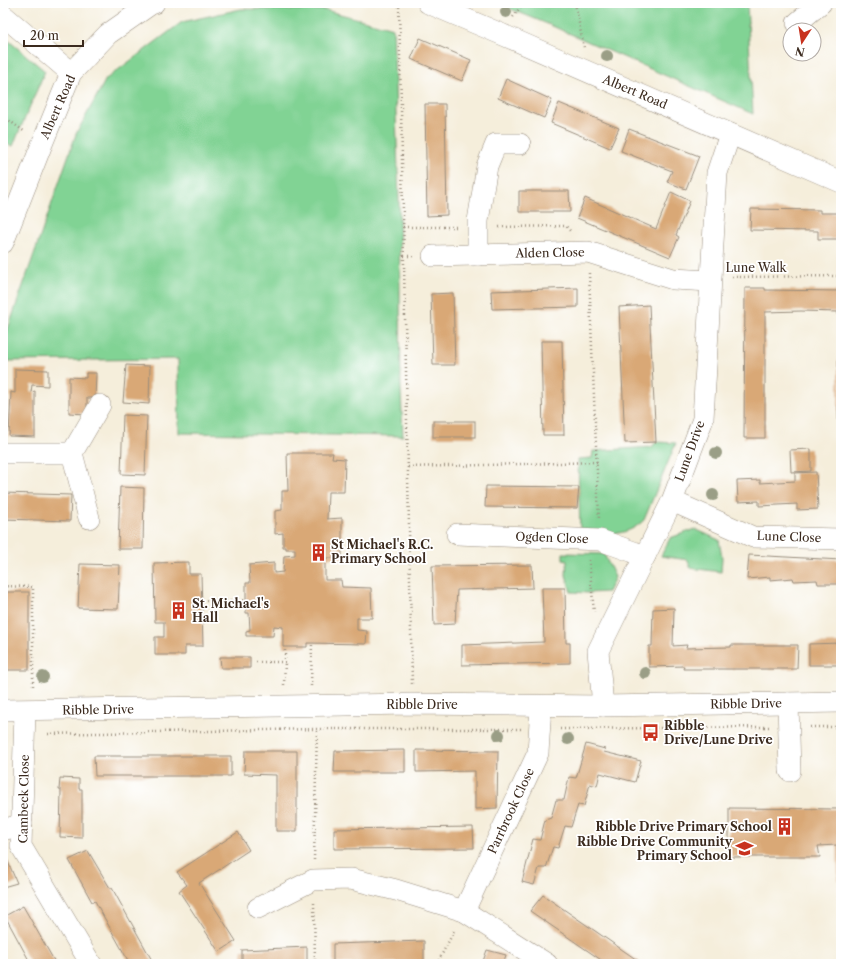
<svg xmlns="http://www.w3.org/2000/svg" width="844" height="967" font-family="'Libre Caslon Text',serif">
<rect width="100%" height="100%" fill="#fff"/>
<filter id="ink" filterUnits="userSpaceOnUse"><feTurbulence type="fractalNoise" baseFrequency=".025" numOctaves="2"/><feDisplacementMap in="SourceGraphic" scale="8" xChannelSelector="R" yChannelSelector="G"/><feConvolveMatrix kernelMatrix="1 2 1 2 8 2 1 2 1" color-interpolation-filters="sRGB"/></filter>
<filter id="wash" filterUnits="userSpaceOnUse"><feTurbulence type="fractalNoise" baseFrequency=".012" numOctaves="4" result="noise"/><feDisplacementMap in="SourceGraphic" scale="16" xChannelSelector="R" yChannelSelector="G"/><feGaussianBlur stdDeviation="0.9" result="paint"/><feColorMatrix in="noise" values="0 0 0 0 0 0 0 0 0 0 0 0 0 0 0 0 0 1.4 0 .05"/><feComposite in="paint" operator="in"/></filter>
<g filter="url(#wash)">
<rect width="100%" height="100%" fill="#f5eedb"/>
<g fill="#81d394" stroke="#5e7e59">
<polygon points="496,3 747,3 753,114 550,25"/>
<polygon points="241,9 325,10 393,28 399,201 401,390 403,436 179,433 178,359 3,361 3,343 76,134 106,79 182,22"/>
<polygon points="3,36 45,71 13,146 3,143"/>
<path d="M656,442L676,443L644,520C625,539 604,533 580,532L578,459L592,458L593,451L652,447Z"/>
<polygon points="695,529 719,540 722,558 721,572 690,568 688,560 661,556 670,538"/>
<polygon points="563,553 604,554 615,577 608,592 588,593 571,592 566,575 567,561 563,560"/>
</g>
<g id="blocks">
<g fill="#d9a876">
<polygon points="420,38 471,60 462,81 411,59"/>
<polygon points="506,79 552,100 544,118 498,98"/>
<polygon points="559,103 619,128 610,148 551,123"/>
<polygon points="425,104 445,104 447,215 427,216"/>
<polygon points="629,129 699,156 686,189 667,182 672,171 621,151"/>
<polygon points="519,191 569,191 570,212 519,212"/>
<polygon points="671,192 690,201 676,235 679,237 670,257 577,218 585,198 656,229"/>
<polygon points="751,209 820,210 820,213 841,213 840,239 818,239 818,231 750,230"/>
<polygon points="578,288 578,307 492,309 491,291"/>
<polygon points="745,288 765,288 765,290 839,291 838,288 841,288 841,439 838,439 838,312 801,311 765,312 765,438 744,438"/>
<polygon points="453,293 455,365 433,365 431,294"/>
<polygon points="649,305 656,442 625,443 619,307"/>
<polygon points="541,341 562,341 564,435 543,435"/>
<polygon points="126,365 150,366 149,404 123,402"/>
<polygon points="15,369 48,370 48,386 32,385 31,392 35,391 35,437 9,436 11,392 15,393"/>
<polygon points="86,373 96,373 95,398 87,398 87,414 69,413 69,377 86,378"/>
<polygon points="123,415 147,416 145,475 121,474"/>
<rect x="433" y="421" width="42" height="16"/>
<polygon points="811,449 811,471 791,472 790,450"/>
<polygon points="287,453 333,453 332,458 345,459 344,492 328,492 327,519 342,518 342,558 325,558 325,580 341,580 342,587 371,588 372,618 357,618 357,630 367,631 366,644 307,643 307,647 283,647 283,627 274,626 273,636 246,636 246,631 250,630 249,613 246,613 246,583 250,583 249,565 274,563 274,573 283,572 284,556 295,555 295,549 286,549 286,547 283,547 283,533 275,534 275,511 282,510 282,491 288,491"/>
<polygon points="816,472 818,509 797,510 797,504 759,506 759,501 738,502 737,481 760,480 760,483 795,481 795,473"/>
<polygon points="486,486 579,487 577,508 485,507"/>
<polygon points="120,487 144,488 143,549 118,549"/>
<polygon points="3,493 71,495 70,521 3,519"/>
<polygon points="749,555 841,560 841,584 818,584 817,580 794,581 793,578 770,580 770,577 747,579"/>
<polygon points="189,562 189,574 201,574 203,646 185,646 185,655 155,655 155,637 164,637 164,622 155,622 154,563"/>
<polygon points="80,564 120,565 118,609 78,608"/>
<polygon points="532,565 533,588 457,590 455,624 434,625 432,566"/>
<polygon points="542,588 565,588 566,643 570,643 570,663 462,665 462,645 544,642"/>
<rect x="3" y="592" width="26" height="78"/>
<polygon points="674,608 673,646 687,645 686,648 731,647 731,645 798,645 797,669 683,669 684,666 649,667 649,646 652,646 653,609"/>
<polygon points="841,643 841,665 809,665 809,644"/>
<polygon points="220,657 250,657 250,668 221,668"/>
<polygon points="586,744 605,749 604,752 641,761 635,782 600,773 597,786 590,784 584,806 578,805 571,827 565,826 558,848 553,847 546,868 539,868 534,885 522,882 533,839 540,840 545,820 551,818 556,800 564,800 569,777 576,778"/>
<polygon points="405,750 405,772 334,772 335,751"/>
<polygon points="416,750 498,751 497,808 475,809 475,771 416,772"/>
<polygon points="245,751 297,751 297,831 276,831 276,775 244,774"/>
<polygon points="94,756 231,756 231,776 95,776"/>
<polygon points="60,778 79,779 79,789 82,789 82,838 60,837 61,790 59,790"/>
<polygon points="729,808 841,809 841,880 838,880 837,845 818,846 820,857 729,857"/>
<polygon points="473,827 474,848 334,849 334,829"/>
<polygon points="238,832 249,850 199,883 236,941 219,952 179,891 187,885 177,872"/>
<polygon points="88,851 110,888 112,888 154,964 130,964 95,901 92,902 69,860"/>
<polygon points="6,857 17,883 3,887 3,858"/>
<polygon points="543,895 640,962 638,964 607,964 530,911"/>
<polygon points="23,906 56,964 31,964 5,916"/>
<polygon points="424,941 424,962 333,964 333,944"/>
<polygon points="307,947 307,964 242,964 242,950"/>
<polygon points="487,950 506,955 503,964 482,964"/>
</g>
</g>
</g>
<g filter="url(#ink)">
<use href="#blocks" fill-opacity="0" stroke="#988c7c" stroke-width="1"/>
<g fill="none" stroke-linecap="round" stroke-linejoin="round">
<defs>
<g id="minor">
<polyline points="428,3 501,34 841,182"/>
<polyline points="3,15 71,73"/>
<polyline points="797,23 821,3"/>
<polyline points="3,243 42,144 71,73 108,34 151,4 154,3"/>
<polyline points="478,255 478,221 487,166 496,144 520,144"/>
<polyline points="433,256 588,252 673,279 710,281"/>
<polyline points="3,453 72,453"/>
<polyline points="672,501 753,537 841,539"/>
<polyline points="89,518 72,453 100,405"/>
<polyline points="457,534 600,540 645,556"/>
<polyline points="788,703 790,771"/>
<polyline points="603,706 598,651 672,501 703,419 717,173 730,134"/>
<polyline points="3,710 412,704 603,706 841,702"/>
<polyline points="25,711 21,846 91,964"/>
<polyline points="3,830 22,824"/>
<polyline points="258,908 313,880 351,879 396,890 464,911 547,964"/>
<polyline points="464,911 538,753 541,706"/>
</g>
</defs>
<use href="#minor" stroke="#988c7c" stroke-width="22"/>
<g stroke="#988c7c" stroke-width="2.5" stroke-dasharray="1 3" stroke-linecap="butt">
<polyline points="399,3 412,684"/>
<polyline points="575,3 584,48"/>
<polyline points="513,17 523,3"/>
<polyline points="3,116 25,132"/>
<polyline points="403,227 458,227"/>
<polyline points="499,227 566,226 571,232"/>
<polyline points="404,256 413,256"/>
<polyline points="589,273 599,520"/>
<polyline points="732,277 841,276"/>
<polyline points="408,467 597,462"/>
<polyline points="589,560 594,612"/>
<polyline points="3,586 33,587 33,689"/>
<polyline points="202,601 246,600"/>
<polyline points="256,662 285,662 285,647"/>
<polyline points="284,685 285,662"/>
<polyline points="311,686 312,643"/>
<polyline points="810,727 841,727"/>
<polyline points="560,729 769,727"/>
<polyline points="44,734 317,729 521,729"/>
<polyline points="314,860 317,729"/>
<polyline points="314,903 315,964"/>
<polyline points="437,964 455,929"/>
</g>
<use href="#minor" stroke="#fff" stroke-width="21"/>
</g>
<g fill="#9a9e86">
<circle cx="506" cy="12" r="6"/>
<circle cx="607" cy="56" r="6"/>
<circle cx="716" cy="453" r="6"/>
<circle cx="713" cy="495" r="6"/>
<circle cx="645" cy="673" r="6"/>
<circle cx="43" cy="677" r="6"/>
<circle cx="499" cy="735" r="6"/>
<circle cx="568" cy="739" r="6"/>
</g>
</g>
<defs>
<symbol id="building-bare" viewBox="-9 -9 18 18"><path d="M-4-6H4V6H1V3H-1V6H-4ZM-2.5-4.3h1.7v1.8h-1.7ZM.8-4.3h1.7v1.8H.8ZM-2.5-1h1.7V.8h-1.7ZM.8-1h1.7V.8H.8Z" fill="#c8321e" stroke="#fff" stroke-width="2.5" paint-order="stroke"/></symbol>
<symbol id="bus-bare" viewBox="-9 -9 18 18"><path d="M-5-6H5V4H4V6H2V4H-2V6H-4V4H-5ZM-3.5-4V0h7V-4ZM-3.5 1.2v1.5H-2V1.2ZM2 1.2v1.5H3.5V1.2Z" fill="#c8321e" stroke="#fff" stroke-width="2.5" paint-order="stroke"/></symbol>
<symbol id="school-bare" viewBox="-9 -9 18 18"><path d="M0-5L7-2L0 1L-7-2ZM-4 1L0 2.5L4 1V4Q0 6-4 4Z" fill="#c8321e" stroke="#fff" stroke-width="2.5" paint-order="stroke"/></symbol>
</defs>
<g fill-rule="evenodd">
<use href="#building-bare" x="306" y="540" width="25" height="25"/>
<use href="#building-bare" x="166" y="598" width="25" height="25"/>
<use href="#bus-bare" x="638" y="720" width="25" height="25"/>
<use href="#building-bare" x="772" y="814" width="25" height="25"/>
<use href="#school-bare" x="732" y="836" width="25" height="25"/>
</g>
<g text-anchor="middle" stroke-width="3.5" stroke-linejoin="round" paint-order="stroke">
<g font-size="12" fill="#3b2a1e" stroke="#fff">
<text transform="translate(635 92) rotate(23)" y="4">Albert Road</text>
<text transform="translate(58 107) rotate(-66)" y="4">Albert Road</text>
<text transform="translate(550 253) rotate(-1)" y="4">Alden Close</text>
<text x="756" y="272">Lune Walk</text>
<text transform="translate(690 451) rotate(-70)" y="4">Lune Drive</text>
<text transform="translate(789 537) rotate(2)" y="4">Lune Close</text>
<text transform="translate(552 538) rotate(2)" y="4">Ogden Close</text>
<text transform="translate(746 704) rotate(-1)" y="4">Ribble Drive</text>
<text x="422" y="709">Ribble Drive</text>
<text transform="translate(98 710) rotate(-1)" y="4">Ribble Drive</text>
<text transform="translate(24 799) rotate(-89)" y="4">Cambeck Close</text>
<text transform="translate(511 811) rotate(-65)" y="4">Parrbrook Close</text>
</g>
<g font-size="12" font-weight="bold" fill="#3b2a1e" stroke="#fff" text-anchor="start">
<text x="331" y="549">St Michael's R.C.<tspan x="331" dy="14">Primary School</tspan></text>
<text x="192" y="608">St. Michael's<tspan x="192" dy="14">Hall</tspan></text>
<text x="664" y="730">Ribble<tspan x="664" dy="14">Drive/Lune Drive</tspan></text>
<text x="772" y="831" text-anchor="end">Ribble Drive Primary School</text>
<text x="732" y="846" text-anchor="end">Ribble Drive Community<tspan x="732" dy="14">Primary School</tspan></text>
</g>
</g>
<rect width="844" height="967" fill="none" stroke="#fff" stroke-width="16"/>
<g transform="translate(802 42) rotate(192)"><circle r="19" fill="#ffffff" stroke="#b1aaa5"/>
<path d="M0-3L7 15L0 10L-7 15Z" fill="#c8321e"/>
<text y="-6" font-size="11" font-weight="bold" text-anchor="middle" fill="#3b2a1e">N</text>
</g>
<path d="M24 40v6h59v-6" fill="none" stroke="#3b2a1e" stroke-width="2"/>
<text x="30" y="40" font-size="12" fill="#3b2a1e" stroke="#ffffff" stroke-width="3" paint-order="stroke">20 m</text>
</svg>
